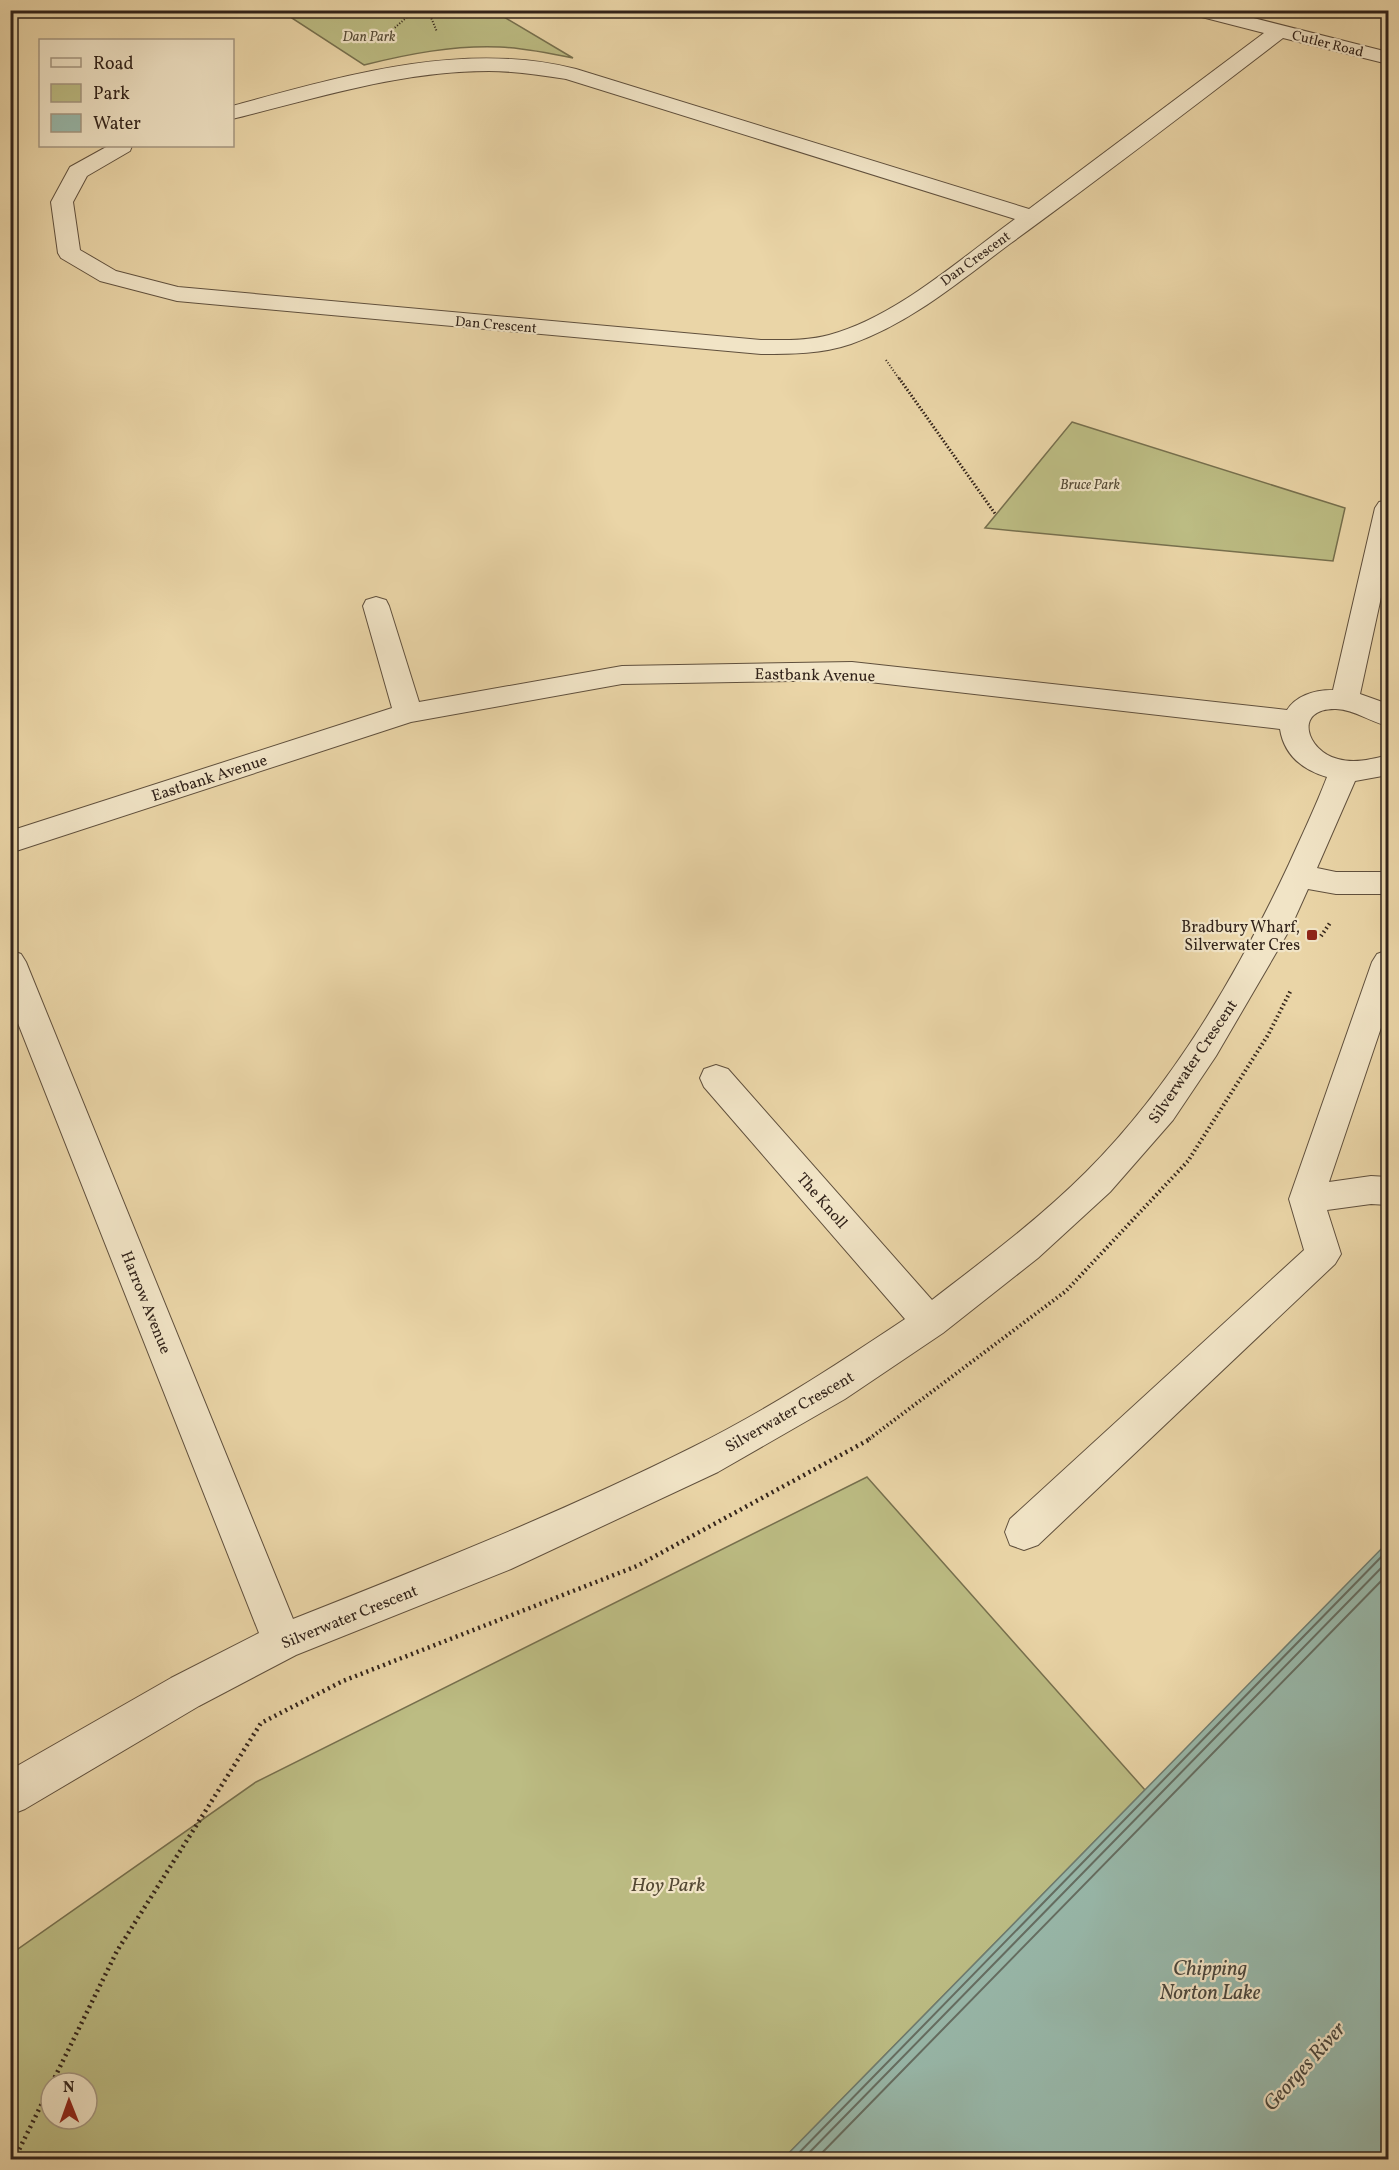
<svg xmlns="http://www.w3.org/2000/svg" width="1399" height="2170" font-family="Vollkorn,serif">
<rect width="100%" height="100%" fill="#ead5a7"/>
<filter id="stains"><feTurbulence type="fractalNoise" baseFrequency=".00333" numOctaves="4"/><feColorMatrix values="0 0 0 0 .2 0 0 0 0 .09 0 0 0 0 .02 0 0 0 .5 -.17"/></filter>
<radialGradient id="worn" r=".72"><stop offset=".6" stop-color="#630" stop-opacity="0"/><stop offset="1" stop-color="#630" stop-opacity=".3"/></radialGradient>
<g fill="#bcbc83" stroke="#77704e" stroke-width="1.5" fill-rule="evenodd">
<path d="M281,11H494L573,58C549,53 525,48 500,47C454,45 408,54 364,65Z"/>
<polygon points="1072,422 1345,508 1333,561 985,528"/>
<path d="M867,1477L1145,1790L783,2159H11V1954L256,1782ZM51,2083H87V2119H51Z"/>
</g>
<polygon fill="#98b8aa" stroke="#6f7c70" stroke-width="1.5" points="1388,1542 1388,2159 783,2159"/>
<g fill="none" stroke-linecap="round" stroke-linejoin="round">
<g stroke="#656e62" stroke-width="2">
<polyline points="792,2160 1388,1550"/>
<polyline points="802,2160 1388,1561"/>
<polyline points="815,2160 1388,1574"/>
</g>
<defs>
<g id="minor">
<path d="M1188,10H1222L1388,52V64L1283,38C1193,107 1103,176 1011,243C961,280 911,323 851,344C822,354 791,354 761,354L177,301L100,281L61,258L58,253L51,202L70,167L108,146H132L130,151L87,176L73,202L80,250L116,271L178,287L761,340C784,340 807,341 829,335C896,317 960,259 1015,219L566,79C540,75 515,71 489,71C401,71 317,98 232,119V106C342,76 463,40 576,69L1029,209L1264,33L1190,14Z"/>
<path d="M1388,500V565L1360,694L1388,704V726C1370,722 1356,710 1336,709C1293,708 1306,751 1338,759C1355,764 1372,759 1388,755V775L1355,781L1317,868L1336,872H1388V894H1336L1308,889L1290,929L1216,1056L1173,1120L1110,1192L1038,1258L943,1333L845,1399L718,1472L511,1569L296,1655L199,1706L25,1809L10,1815V1770L171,1678L259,1633L10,1003V950L21,954L26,962L293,1619C427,1566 561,1513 691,1448C766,1411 836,1365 905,1319L704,1087L700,1078L704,1069L716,1065L728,1069L932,1300C985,1259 1039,1219 1086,1172C1173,1085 1237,975 1289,864C1302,835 1316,806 1327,777C1303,770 1284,755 1280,729L852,680L622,684L411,722L10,853V831L392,708L363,606L366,600L376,597L386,600L389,606L419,702L622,666L852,662L1287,710C1297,695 1315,690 1333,690L1375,508L1379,502Z"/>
<polygon points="1388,950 1388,1007 1329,1182 1371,1176 1388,1177 1388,1205 1371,1204 1327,1210 1341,1254 1335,1264 1038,1545 1024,1550 1010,1545 1005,1532 1010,1519 1304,1250 1289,1199 1372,962 1377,954"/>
</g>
</defs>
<use href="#minor" stroke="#60503d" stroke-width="2"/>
<g stroke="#32231a" stroke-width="2" stroke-dasharray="1 2" stroke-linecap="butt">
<polyline points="428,10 437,32"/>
<polyline points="387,40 390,32 415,10"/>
<polyline points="886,360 900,380"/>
</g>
<polyline stroke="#32231a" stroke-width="3" stroke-dasharray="1.5 2" stroke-linecap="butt" points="899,378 996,515"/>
<g stroke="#32231a" stroke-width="4" stroke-dasharray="1.5 3" stroke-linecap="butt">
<polyline points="1321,936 1330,923"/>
<polyline points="869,1439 1066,1291 1188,1161 1268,1035 1291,990"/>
</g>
<g stroke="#32231a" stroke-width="4.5" stroke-dasharray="2 4" stroke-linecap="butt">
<polyline points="52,2083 117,1951 261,1723 343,1681 637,1566 872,1438"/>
<polyline points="14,2160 51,2085"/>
</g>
<use href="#minor" fill="#f1e4c6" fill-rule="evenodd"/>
</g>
<rect fill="#8f2418" stroke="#f1e4c6" stroke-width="2" x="1306" y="929" width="12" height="12" rx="3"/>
<g text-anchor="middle" stroke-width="4.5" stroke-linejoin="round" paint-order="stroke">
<g font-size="14" font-style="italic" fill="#544934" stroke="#f1e4c6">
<text x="369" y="41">Dan Park</text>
<text x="1090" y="489">Bruce Park</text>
</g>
<g font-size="14" fill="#32231a" stroke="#f1e4c6">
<text transform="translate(1328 43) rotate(14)" y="5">Cutler Road</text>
<text transform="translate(975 258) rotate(-36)" y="5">Dan Crescent</text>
<text transform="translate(496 324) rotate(5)" y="5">Dan Crescent</text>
</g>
<g font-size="16" fill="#32231a" stroke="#f1e4c6">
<text transform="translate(815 674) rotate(1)" y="6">Eastbank Avenue</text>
<text transform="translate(209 777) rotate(-18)" y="6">Eastbank Avenue</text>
<text transform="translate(1192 1061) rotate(-56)" y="6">Silverwater Crescent</text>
<text transform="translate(823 1200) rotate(49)" y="6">The Knoll</text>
<text transform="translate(147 1302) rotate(68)" y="6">Harrow Avenue</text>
<text transform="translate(789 1411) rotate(-30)" y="6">Silverwater Crescent</text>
<text transform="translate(349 1616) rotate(-22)" y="6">Silverwater Crescent</text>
</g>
<g font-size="16" fill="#32231a" stroke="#f1e4c6" text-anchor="end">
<text x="1300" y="932">Bradbury Wharf,<tspan x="1300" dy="18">Silverwater Cres</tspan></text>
</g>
<g font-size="20" font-style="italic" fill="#544934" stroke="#f1e4c6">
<text x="668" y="1891">Hoy Park</text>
</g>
<g font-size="21" font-style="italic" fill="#4c483e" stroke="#f1e4c6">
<text x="1210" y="1975">Chipping<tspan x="1210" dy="24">Norton Lake</tspan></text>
<text transform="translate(1304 2066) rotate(-48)" y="7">Georges River</text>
</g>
</g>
<rect width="1399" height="2170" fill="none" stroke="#ead5a7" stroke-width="36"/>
<rect x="12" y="12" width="1375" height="2146" fill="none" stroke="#32231a" stroke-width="3"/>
<rect x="18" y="18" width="1363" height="2134" fill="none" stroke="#32231a" stroke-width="1.5"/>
<rect x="39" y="39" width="195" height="108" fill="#f1e4c6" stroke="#a59781" stroke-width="1.5"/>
<rect x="51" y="58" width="30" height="9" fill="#f1e4c6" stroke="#a59781" stroke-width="1.5"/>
<text x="93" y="69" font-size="18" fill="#32231a">Road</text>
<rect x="51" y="84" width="30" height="18" fill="#bcbc83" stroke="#a59781" stroke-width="1.5"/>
<text x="93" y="99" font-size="18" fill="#32231a">Park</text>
<rect x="51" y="114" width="30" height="18" fill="#98b8aa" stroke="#a59781" stroke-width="1.5"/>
<text x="93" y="129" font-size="18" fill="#32231a">Water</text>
<g transform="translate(69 2101) rotate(359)"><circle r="28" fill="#f1e4c6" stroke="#a59781" stroke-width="1.5"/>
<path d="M0-4.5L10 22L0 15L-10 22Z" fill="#8f2418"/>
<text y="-9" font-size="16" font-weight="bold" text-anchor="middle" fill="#32231a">N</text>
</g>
<rect width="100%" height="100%" filter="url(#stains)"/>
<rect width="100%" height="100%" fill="url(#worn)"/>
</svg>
